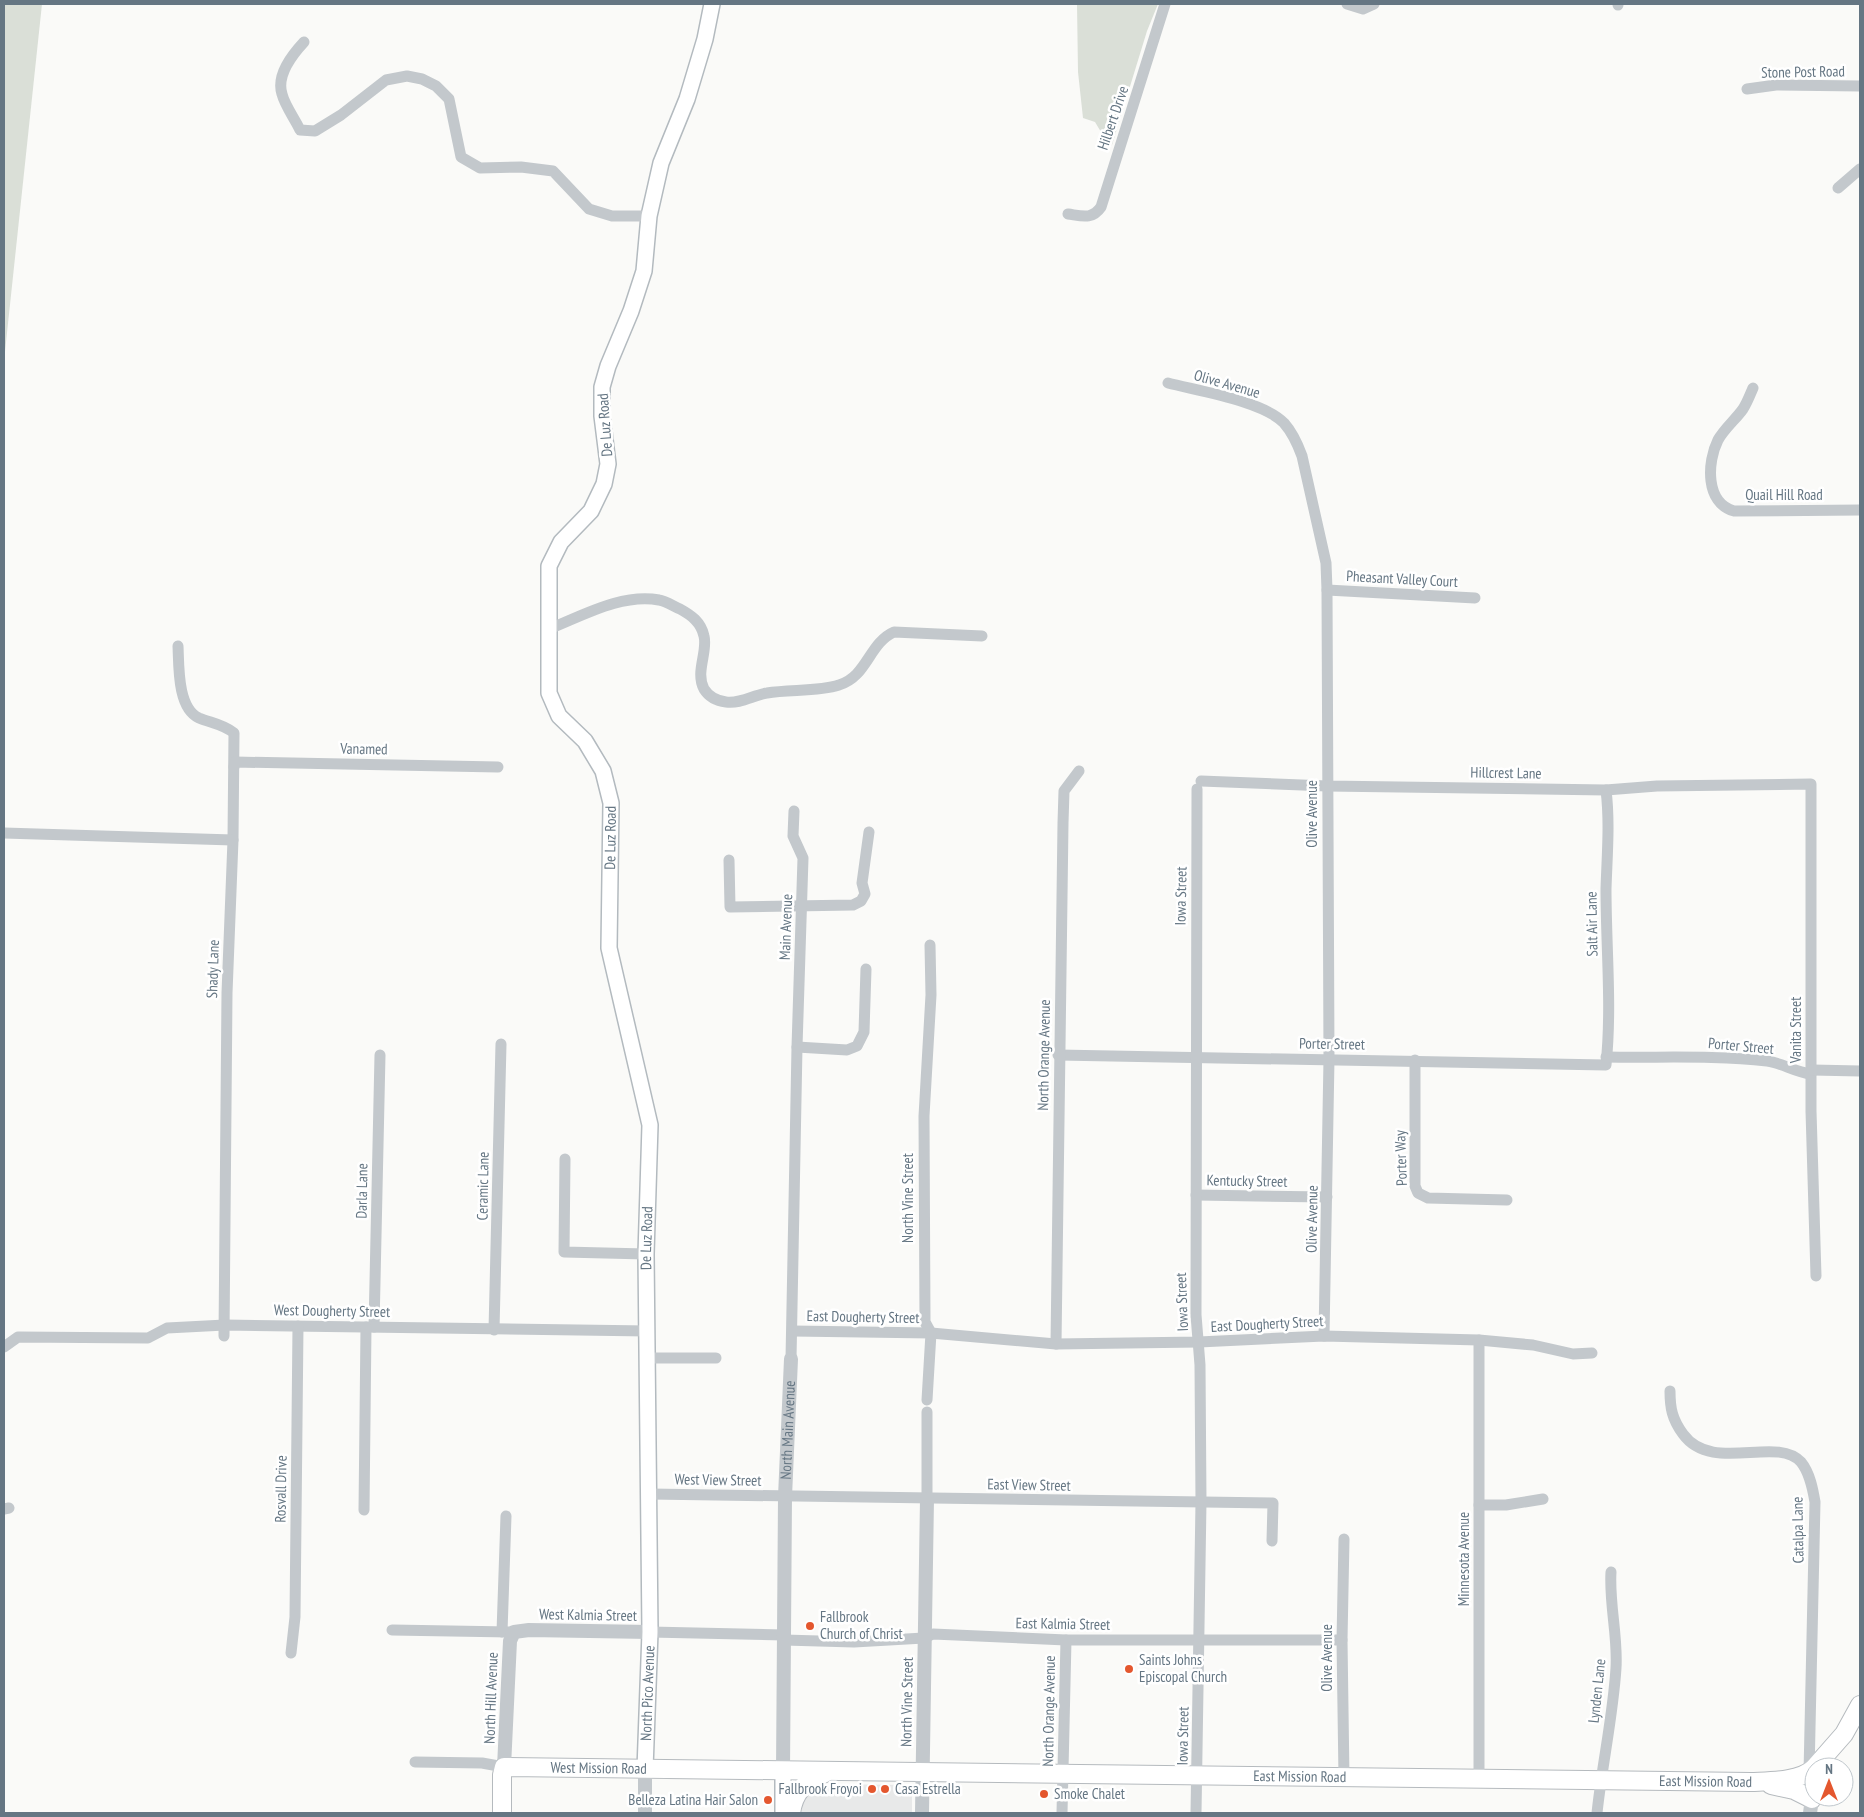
<svg xmlns="http://www.w3.org/2000/svg" width="1864" height="1817" font-family="'PT Sans Narrow',sans-serif">
<rect width="100%" height="100%" fill="#fafaf8"/>
<polygon fill="#e8e9e9" points="811,1784 912,1785 912,1813 795,1813"/>
<g fill="#dadfd7">
<polygon points="4,4 42,4 4,361"/>
<polygon points="1077,4 1158,4 1147,31 1112,145 1106,149 1101,132 1095,122 1083,118 1078,72"/>
</g>
<g fill="none" stroke-linecap="round" stroke-linejoin="round">
<defs>
<g id="secondary">
<path id="s2" d="M645,1769L650,1632L646,1254L650,1125L609,948L611,803L603,771L585,741L559,716L549,693V566L561,542L591,511L604,484L608,464L602,416V387L608,366L631,311L644,271L649,216L661,163L687,99L705,39L712,4"/>
<polyline points="783,1813 783,1771"/>
</g>
<g id="primary">
<polyline points="1815,1767 1844,1734 1860,1705"/>
<polyline points="1771,1785 1794,1790 1812,1799"/>
<path id="s3" d="M502,1813V1775L504,1767L1751,1782C1770,1781 1799,1782 1814,1768"/>
<path d="M791,1813C794,1791 805,1782 825,1773"/>
</g>
</defs>
<use href="#secondary" stroke="#b3babf" stroke-width="18"/>
<use href="#primary" stroke="#b5babe" stroke-width="20"/>
<g stroke="#c3c8cc" stroke-width="11">
<polyline points="1347,4 1363,9 1374,4"/>
<polyline points="1618,5 1618,4"/>
<path d="M304,42C292,55 276,75 282,94C285,106 295,119 300,130L315,131L341,115L386,80L407,76L422,79L436,86L449,99L461,157L480,168L521,167L553,171L589,209L612,216H649"/>
<polyline points="1747,89 1776,85 1860,86"/>
<polyline points="1838,188 1860,169"/>
<path d="M1068,214C1082,216 1092,220 1101,207L1165,4"/>
<path d="M1168,383C1199,391 1263,401 1284,423C1292,432 1298,445 1302,456L1326,563L1327,590L1329,1059L1324,1336"/>
<path d="M1753,388C1750,395 1747,403 1743,409C1736,419 1724,429 1718,440C1707,462 1705,503 1734,511L1860,510"/>
<polyline points="1327,590 1475,598"/>
<path d="M549,629C582,616 622,593 659,600C666,601 673,606 680,609C691,615 701,622 704,636C708,652 695,672 704,689C709,697 718,701 726,702C741,704 753,695 767,693C789,689 818,692 839,685C867,677 869,643 894,632L982,636"/>
<path d="M178,646C179,665 177,708 199,718C211,723 223,724 234,733L233,840L227,993L224,1336"/>
<polyline points="234,767 235,762 498,767"/>
<polyline points="1201,781 1327,786 1606,790 1657,786 1811,784 1811,1111 1816,1276"/>
<polyline points="4,833 233,840"/>
<polyline points="729,860 730,907 853,905 861,901 865,894 862,883 869,832"/>
<polyline points="797,1047 847,1050 857,1046 864,1032 866,969"/>
<path d="M1058,1055L1606,1065C1612,1007 1606,948 1606,889C1607,856 1610,823 1606,790"/>
<path d="M1606,1057C1660,1058 1714,1055 1767,1061C1782,1063 1795,1072 1811,1074"/>
<polyline points="1415,1060 1415,1186 1418,1193 1428,1198 1507,1200"/>
<polyline points="1812,1070 1860,1071"/>
<polyline points="565,1159 564,1252 646,1254"/>
<polyline points="1196,1195 1327,1197"/>
<polyline points="374,1327 380,1055"/>
<polyline points="494,1330 501,1044"/>
<polyline points="793,1331 931,1333 1056,1344 1199,1342 1324,1336 1479,1340 1533,1345 1573,1354 1592,1353"/>
<polyline points="1479,1340 1479,1778"/>
<polyline points="1056,1344 1063,823 1064,791 1079,771"/>
<polyline points="4,1347 18,1337 148,1338 167,1328 225,1325 648,1331"/>
<polyline points="649,1358 716,1358"/>
<polyline points="791,1359 797,1047 803,858 793,836 794,811"/>
<path d="M1670,1391C1670,1408 1672,1419 1683,1434C1712,1474 1776,1435 1801,1462C1810,1473 1813,1490 1815,1502L1809,1773"/>
<polyline points="927,1400 931,1333 925,1322 924,1116 931,995 930,945"/>
<polyline points="650,1494 1273,1503 1272,1541"/>
<polyline points="927,1499 927,1412"/>
<polyline points="1479,1505 1506,1505 1543,1499"/>
<polyline points="4,1509 9,1508"/>
<polyline points="364,1510 366,1327"/>
<polyline points="1344,1539 1342,1640 1344,1778"/>
<polyline points="392,1630 514,1632"/>
<polyline points="502,1632 506,1516"/>
<polyline points="650,1632 784,1635"/>
<polyline points="784,1640 854,1642 924,1638 933,1634 1066,1640 1342,1640"/>
<polyline points="291,1653 295,1617 298,1326"/>
<polyline points="415,1762 482,1763 504,1767"/>
<polyline points="1062,1813 1066,1640"/>
<polyline points="1196,1813 1201,1502 1200,1365 1196,1315 1197,789"/>
<path d="M1597,1813C1602,1765 1613,1716 1616,1668C1618,1636 1609,1604 1611,1572"/>
</g>
<g stroke="#c3c8cc" stroke-width="14">
<polyline points="504,1767 510,1641 514,1632 529,1630 650,1632"/>
<path id="s1" d="M783,1771L785,1497L791,1359"/>
<polyline points="1809,1773 1812,1799 1810,1813"/>
<polyline points="645,1813 645,1769"/>
<polyline points="922,1813 927,1499"/>
</g>
<use href="#secondary" stroke="#fff" stroke-width="15"/>
<use href="#primary" stroke="#fff" stroke-width="18"/>
</g>
<g fill="#e4572e" stroke="#fff" stroke-width="2">
<circle cx="810" cy="1626" r="5"/>
<circle cx="1129" cy="1669" r="5"/>
<circle cx="872" cy="1789" r="5"/>
<circle cx="885" cy="1789" r="5"/>
<circle cx="1044" cy="1794" r="5"/>
<circle cx="768" cy="1800" r="5"/>
</g>
<g text-anchor="middle" stroke-width="5" stroke-linejoin="round" paint-order="stroke">
<g font-size="15" fill="#657683" stroke="#fff">
<text transform="translate(1803 72) rotate(-1)" y="5">Stone Post Road</text>
<text transform="translate(1113 118) rotate(-71)" y="5">Hilbert Drive</text>
<text transform="translate(1227 384) rotate(16)" y="5">Olive Avenue</text>
<text transform="translate(605 425) rotate(-94)" y="5">De Luz Road</text>
<text x="1784" y="500">Quail Hill Road</text>
<text transform="translate(1402 579) rotate(3)" y="5">Pheasant Valley Court</text>
<text transform="translate(364 749) rotate(1)" y="5">Vanamed</text>
<text transform="translate(1506 773) rotate(1)" y="5">Hillcrest Lane</text>
<text transform="translate(1312 814) rotate(-90)" y="5">Olive Avenue</text>
<text dy="5" stroke="none"><textPath href="#s2" startOffset="936">De Luz Road</textPath></text>
<text transform="translate(1181 896) rotate(-89)" y="5">Iowa Street</text>
<text transform="translate(1592 924) rotate(-91)" y="5">Salt Air Lane</text>
<text transform="translate(786 927) rotate(-88)" y="5">Main Avenue</text>
<text transform="translate(213 969) rotate(-88)" y="5">Shady Lane</text>
<text transform="translate(1796 1030) rotate(-90)" y="5">Vanita Street</text>
<text transform="translate(1332 1044) rotate(1)" y="5">Porter Street</text>
<text transform="translate(1741 1046) rotate(5)" y="5">Porter Street</text>
<text transform="translate(1044 1055) rotate(-89)" y="5">North Orange Avenue</text>
<text transform="translate(1401 1158) rotate(-92)" y="5">Porter Way</text>
<text transform="translate(1247 1181) rotate(1)" y="5">Kentucky Street</text>
<text transform="translate(483 1186) rotate(-89)" y="5">Ceramic Lane</text>
<text transform="translate(362 1191) rotate(-89)" y="5">Darla Lane</text>
<text transform="translate(908 1198) rotate(-90)" y="5">North Vine Street</text>
<text transform="translate(1312 1219) rotate(-89)" y="5">Olive Avenue</text>
<text dy="5" stroke="none"><textPath href="#s2" startOffset="531">De Luz Road</textPath></text>
<text transform="translate(1182 1302) rotate(-92)" y="5">Iowa Street</text>
<text transform="translate(332 1311) rotate(1)" y="5">West Dougherty Street</text>
<text transform="translate(863 1317) rotate(1)" y="5">East Dougherty Street</text>
<text transform="translate(1267 1324) rotate(-3)" y="5">East Dougherty Street</text>
<text dy="5" stroke="none"><textPath href="#s1" startOffset="341">North Main Avenue</textPath></text>
<text transform="translate(718 1480) rotate(1)" y="5">West View Street</text>
<text transform="translate(1029 1485) rotate(1)" y="5">East View Street</text>
<text transform="translate(281 1489) rotate(-89)" y="5">Rosvall Drive</text>
<text transform="translate(1798 1530) rotate(-91)" y="5">Catalpa Lane</text>
<text transform="translate(1464 1559) rotate(-90)" y="5">Minnesota Avenue</text>
<text transform="translate(588 1615) rotate(1)" y="5">West Kalmia Street</text>
<text transform="translate(1063 1624) rotate(1)" y="5">East Kalmia Street</text>
<text transform="translate(1327 1658) rotate(-90)" y="5">Olive Avenue</text>
<text transform="translate(1597 1691) rotate(-84)" y="5">Lynden Lane</text>
<text dy="5" stroke="none"><textPath href="#s2" startOffset="76">North Pico Avenue</textPath></text>
<text transform="translate(491 1698) rotate(-88)" y="5">North Hill Avenue</text>
<text transform="translate(907 1702) rotate(-89)" y="5">North Vine Street</text>
<text transform="translate(1049 1711) rotate(-89)" y="5">North Orange Avenue</text>
<text transform="translate(1183 1736) rotate(-89)" y="5">Iowa Street</text>
<text dy="5" stroke="none"><textPath href="#s3" startOffset="141">West Mission Road</textPath></text>
<text dy="5" stroke="none"><textPath href="#s3" startOffset="842">East Mission Road</textPath></text>
<text dy="5" stroke="none"><textPath href="#s3" startOffset="1248">East Mission Road</textPath></text>
</g>
<g font-size="15" fill="#657683" stroke="#fff" text-anchor="start">
<text x="820" y="1622">Fallbrook<tspan x="820" dy="17">Church of Christ</tspan></text>
<text x="1139" y="1665">Saints Johns<tspan x="1139" dy="17">Episcopal Church</tspan></text>
<text x="862" y="1794" text-anchor="end">Fallbrook Froyoi</text>
<text x="895" y="1794">Casa Estrella</text>
<text x="1054" y="1799">Smoke Chalet</text>
<text x="758" y="1805" text-anchor="end">Belleza Latina Hair Salon</text>
</g>
</g>
<rect width="1864" height="1817" fill="none" stroke="#657683" stroke-width="10"/>
<g transform="translate(1829 1782)"><circle r="24" fill="#ffffff" stroke="#c1c8cd"/>
<path d="M0-4L9 19L0 12L-9 19Z" fill="#e4572e"/>
<text y="-8" font-size="14" font-weight="bold" text-anchor="middle" fill="#657683">N</text>
</g>
</svg>
